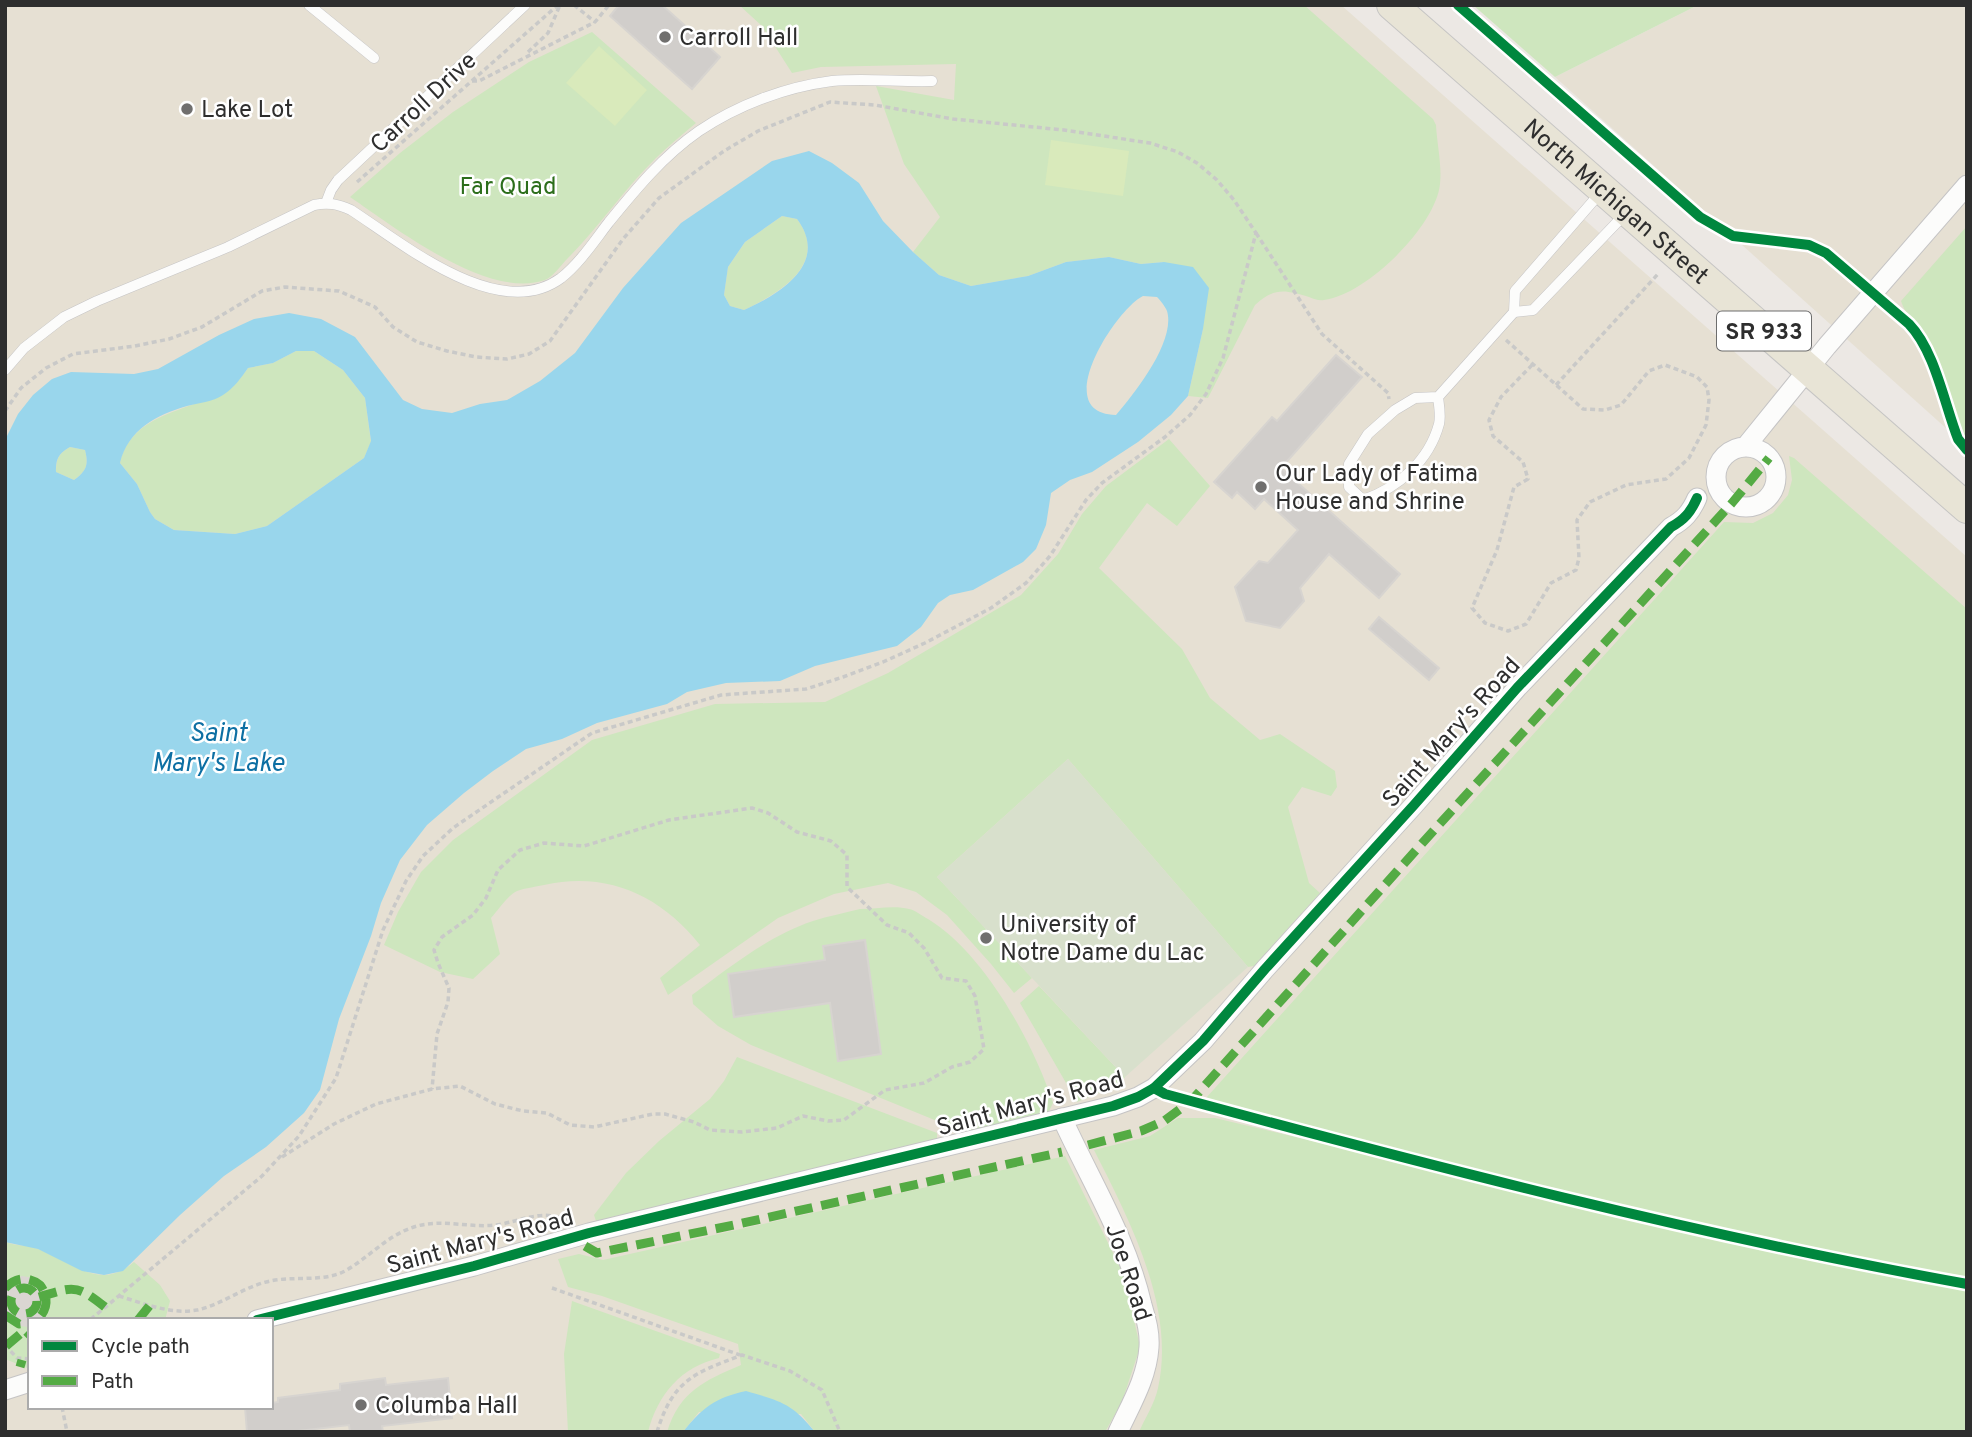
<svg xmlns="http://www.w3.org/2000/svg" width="1972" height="1437" font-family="Overpass,sans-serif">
<rect width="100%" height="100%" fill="#ece8e4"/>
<g fill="#e6e0d3" fill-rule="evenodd">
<path d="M5,5H1341L1967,557V1432H5ZM30,1320H271V1407H30Z"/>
<polygon points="1698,5 1967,5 1967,447 1555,77"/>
</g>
<g fill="#cee6be" fill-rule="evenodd">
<path d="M739,5H1304L1433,119L1436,125C1437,144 1442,165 1440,184C1436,226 1366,295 1324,300C1319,301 1314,299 1309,297C1285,290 1275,287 1255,305L1208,398L1188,396L1203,329L1164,262L1141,264L1109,257L1066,262L1028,276L971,286L939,275L913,252L940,217L904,164L876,86L954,100L956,64L821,67L792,73L762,26Z"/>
<polygon points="1473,5 1698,5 1555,77"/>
<path d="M592,32L696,123C682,135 668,146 656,158C624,189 599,227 568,258C561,265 553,277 545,280C487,300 396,228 350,197L400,153L453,112L529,62Z"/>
<path d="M782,216L797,219C830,263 780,293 744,310L730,306L724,295L728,267L745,242Z"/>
<path d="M1967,226V439C1947,413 1945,376 1931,346C1923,329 1906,318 1901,301Z"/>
<path d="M296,351H314L343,370L365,398L371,442L364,458L267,526L235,534L174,530L155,519L150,512L137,484L120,463C135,400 217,416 248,368L273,363Z"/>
<path d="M1169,439L1210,486L1177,526L1147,503L1099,568L1182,649L1210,698L1260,740L1280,734L1335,771L1337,787L1331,796L1302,787L1288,807L1309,883L1320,893L1254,966L1248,967L1068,759L937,877L1032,978L1014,993L991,964L947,915L916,892L888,883L834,894L778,918L668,995L660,978L700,945C660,895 607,871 544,885C535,887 525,888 517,891C508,895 498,910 491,918L500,954L473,979L440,972L384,945L398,912L421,872L453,840L592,740L715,704L825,702L888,673L1021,595L1058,554L1082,514L1106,486Z"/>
<path d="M70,447L85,450C89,466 86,471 74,480L56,472C56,459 58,454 70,447Z"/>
<path d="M1789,456L1794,458L1967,609V1432H1139C1145,1418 1155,1403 1158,1388C1176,1308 1129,1219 1094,1150L1150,1136L1178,1118H1215L1445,1172L1450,1166L1206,1098L1724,522L1753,523L1773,513L1788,495L1792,480Z"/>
<path d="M860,909C875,909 895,905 909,909C915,910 922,916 928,919C984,953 1033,1042 1053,1103L1048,1113L964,1132L751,1045L718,1026L693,1004L692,995C730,967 768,936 813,921C828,916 845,913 860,909ZM865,941L881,1054L838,1060L830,1003L734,1017L728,974L825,960Z"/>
<polygon points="1039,986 1125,1077 1118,1085 1077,1102 1020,1003"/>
<polygon points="737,1057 937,1133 937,1140 610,1220 596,1221 594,1215 626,1173 659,1141 710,1099 724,1081"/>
<path d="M1065,1156L1124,1275L1140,1347L1122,1402L1105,1432H815L801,1414L699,1412L683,1432H667C680,1391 704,1381 741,1365L738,1344L602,1296L568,1287L558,1259L579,1254L603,1260Z"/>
<path d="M5,1242C16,1246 28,1245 38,1249C72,1260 98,1293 134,1262L160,1285L170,1301L165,1320H30V1369L5,1359Z"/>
<path d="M572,1301L720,1354L719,1358C681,1367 658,1394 648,1432H568L564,1354Z"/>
</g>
<polygon fill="#d8e0cc" points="1068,759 1248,967 1125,1077 937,877"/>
<g fill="#d9eabb">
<polygon points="599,46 647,90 615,126 566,83"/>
<polygon points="1051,140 1129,151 1123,196 1045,185"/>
</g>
<polygon fill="#dad6d2" points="22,1276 34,1278 40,1282 49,1298 46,1314 41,1320 30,1320 28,1327 14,1325 5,1320 5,1284"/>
<g fill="#99d6ec" fill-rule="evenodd">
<path d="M809,151L832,163L859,183L883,221L913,252L939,275L971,286L1028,276L1066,262L1109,257L1141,264L1164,262L1193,267L1209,288L1203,329L1188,396L1171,415L1138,442L1092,472L1070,480L1051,493L1046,525L1036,549L1023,562L973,590L950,595L938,603L921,627L897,646L815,666L780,681L726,683L687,692L667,704L597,723L562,739L526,749L493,771L464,793L427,825L400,860L381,903L371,936L339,1019L320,1090L304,1113L266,1147L224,1176L180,1215L123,1271L104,1275L82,1271L38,1249L5,1242V440L18,414L33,395L52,379L71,372L134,374L158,369L219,335L254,319L289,313L321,319L355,337L403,400L422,409L452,413L480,404L507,400L540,381L575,353L623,288L681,223L772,161ZM782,216L797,219C830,263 780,294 744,310L730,306L724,295L728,267L745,242ZM1143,296L1157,297C1160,300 1165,306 1167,311C1176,341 1135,393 1116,415C1048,414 1116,309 1143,296ZM296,351H314L343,370L365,398L371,441L364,458L267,526L235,534L174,530L155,519L150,512L137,484L120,463C128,430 156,415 187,406C198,403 213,402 223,395C234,388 241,378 248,368L273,363ZM70,447L85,450C89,466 86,471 74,480L56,472C56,459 58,454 70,447Z"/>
<path d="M746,1391C780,1401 792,1403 815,1432H683C703,1407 715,1398 746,1391Z"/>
</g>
<g fill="#d1cecb" stroke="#d7d4d0" stroke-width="2">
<polygon points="619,5 662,5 720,57 692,89 610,16"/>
<polygon points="1336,355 1362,377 1281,468 1400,574 1379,598 1329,554 1300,588 1304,601 1280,628 1246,621 1235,587 1259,561 1268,563 1298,530 1264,499 1255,509 1237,492 1232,498 1214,482 1272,417 1277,421"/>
<polygon points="1379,617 1439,668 1429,680 1369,629"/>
<polygon points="865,940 881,1054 838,1061 830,1003 734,1017 728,974 825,960 823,946"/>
<polygon points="385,1378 386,1385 448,1378 452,1418 382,1426 383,1432 350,1432 349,1425 289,1432 247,1432 245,1407 271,1407 271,1403 278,1402 278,1398 340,1390 340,1384"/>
</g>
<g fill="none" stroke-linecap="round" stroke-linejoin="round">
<defs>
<g id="service">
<polyline points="309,5 374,58"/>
<polyline points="326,203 331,190 338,180 525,5"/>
<polyline points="1514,312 1533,310 1626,213"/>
<path d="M5,370L24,348L64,317L97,301L228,247L314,205C328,202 338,204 351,210C402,243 499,324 561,278C580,263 595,240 609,222C636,189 663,156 699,131C738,105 785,87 832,81C865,78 899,82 932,81"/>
<path d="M1438,397C1439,405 1441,416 1439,424C1429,461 1398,488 1363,500L1349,487V464L1368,434L1395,410L1415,398L1438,397L1514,312L1515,291L1601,192"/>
</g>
<g id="minor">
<polyline points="1746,446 1827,346 1967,185"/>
<circle cx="1746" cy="477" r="30"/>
<path d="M1062,1118C1091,1182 1126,1236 1142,1305C1146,1319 1150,1332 1149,1347C1147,1378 1131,1404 1118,1432"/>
<path d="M257,1320L474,1266L589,1233L1113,1106L1138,1097L1154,1088L1203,1041L1265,969L1414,805L1517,688L1671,527C1684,520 1691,512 1697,498"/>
<polyline points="5,1390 30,1382"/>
</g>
<g id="primary">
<path id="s1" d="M1392,5L1967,508"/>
</g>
</defs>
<use href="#service" stroke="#c5c4c5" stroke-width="11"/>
<use href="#minor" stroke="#c5c4c5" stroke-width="21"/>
<use href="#primary" stroke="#c6c5c4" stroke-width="32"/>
<g stroke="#c9c9c8" stroke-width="3.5" stroke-dasharray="5 3.5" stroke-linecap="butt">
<polyline points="574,5 595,22"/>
<polyline points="528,52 548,33 560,5"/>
<polyline points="472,81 479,81 595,22 609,5"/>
<polyline points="357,182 558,5"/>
<polyline points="1256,233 1322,334 1388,393 1389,399"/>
<polyline points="1506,340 1583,409 1605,410 1621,405 1649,371 1665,365 1697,377 1707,387 1709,400 1706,425 1689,458 1666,479 1626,485 1590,502 1577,520 1579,558 1576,570 1551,583 1526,624 1508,631 1485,623 1472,608 1497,550 1514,487 1528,479 1523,462 1493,436 1489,420 1501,397 1533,364"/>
<polyline points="1556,385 1658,274"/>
<polyline points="5,411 21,388 46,368 73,354 135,346 169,339 202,327 262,291 285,287 339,291 375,307 393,327 417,342 447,351 476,357 507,359 529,354 550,341 623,239 659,198 724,151 758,131 830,102 875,105 953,119 1064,130 1150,143 1178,152 1197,163 1217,180 1234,200 1256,233 1223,358 1206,394 1190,415 1165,437 1102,483 1086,500 1050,556 1026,583 991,608 925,643 883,662 843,677 806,689 721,695 592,733 453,828 423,856 406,881 383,930 336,1078 299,1136 262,1176 90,1320"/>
<polyline points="282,1157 334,1124 376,1104 432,1089 460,1086 495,1104 523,1111 547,1113 570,1125 594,1127 653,1114 665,1114 694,1122 710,1130 742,1132 777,1128 803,1116 828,1121 844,1120 885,1090 924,1083 952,1067 970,1062 984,1049 975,996 966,981 942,978 924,948 909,933 887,925 847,887 847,855 831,841 797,832 768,813 752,808 669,820 584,846 544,843 520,850 498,870 486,898 473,915 442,937 434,950 438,963 449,988 448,1002 437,1034 432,1089"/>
<polyline points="552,1288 740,1355"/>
<path d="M119,1296C142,1303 172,1315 197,1310C221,1305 242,1288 266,1282C291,1275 322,1283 345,1271C370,1257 388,1234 417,1226C443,1219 470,1228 496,1225C523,1221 542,1208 568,1221"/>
<polyline points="5,1345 17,1358 30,1359"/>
<polyline points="62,1407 67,1432"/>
<path d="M657,1432C673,1380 694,1373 742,1355L790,1371L822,1390L840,1432"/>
</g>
<use href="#service" stroke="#fcfcfb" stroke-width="10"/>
<use href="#minor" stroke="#fcfcfb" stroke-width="19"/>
<use href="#primary" stroke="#e8e4d6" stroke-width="30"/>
<g stroke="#54ab44" stroke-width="9" stroke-dasharray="18 9" stroke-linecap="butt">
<polyline points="1088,1145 1141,1131 1164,1121 1191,1101 1435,829 1732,503 1769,458"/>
<polyline points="585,1246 597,1253 734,1225 1062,1152"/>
<circle cx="24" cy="1301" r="13"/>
<path d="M5,1288C16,1277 28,1276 40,1285C49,1297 48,1310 37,1320"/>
<path d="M39,1297C74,1287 75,1283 105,1307"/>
<polyline points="5,1315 19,1324 30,1323"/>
<polyline points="138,1320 150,1305"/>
<polyline points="6,1346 25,1330 30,1335"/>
<polyline points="20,1367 22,1360"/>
</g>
<defs>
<g id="cycleway">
<path d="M1458,5L1700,217L1733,236L1809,245L1826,253L1909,324C1935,351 1944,403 1958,439L1967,450"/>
<path d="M1154,1088L1165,1094C1430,1166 1696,1235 1967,1284"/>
<path d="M257,1320L474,1266L589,1233L1113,1106L1138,1097L1154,1088L1203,1041L1265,969L1414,805L1517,688L1671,527C1684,520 1691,512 1697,498"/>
</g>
</defs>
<use href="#cycleway" stroke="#fff" stroke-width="15"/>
<use href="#cycleway" stroke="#00873e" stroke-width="10"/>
</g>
<g fill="#706f6e" stroke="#fff" stroke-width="2.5">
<circle cx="665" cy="37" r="7"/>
<circle cx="187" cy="109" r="7"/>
<circle cx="1261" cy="487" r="7"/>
<circle cx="986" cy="938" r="7"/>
<circle cx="361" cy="1405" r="7"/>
</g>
<g text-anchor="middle" stroke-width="5" stroke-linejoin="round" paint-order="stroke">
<rect fill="#fff" stroke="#6d6d6d" stroke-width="2" x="1717" y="311.5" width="94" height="39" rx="5"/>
<g font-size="23" font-weight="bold" fill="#2e2e2e">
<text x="1764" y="339">SR 933</text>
</g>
<g font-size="24" fill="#2e2e2e" stroke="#fff" text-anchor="start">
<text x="679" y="45">Carroll Hall</text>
<text x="201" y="117">Lake Lot</text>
<text x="1275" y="481">Our Lady of Fatima<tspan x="1275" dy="28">House and Shrine</tspan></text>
<text x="1000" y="932">University of<tspan x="1000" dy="28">Notre Dame du Lac</tspan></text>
<text x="375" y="1413">Columba Hall</text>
</g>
<g font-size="24" fill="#2e2e2e" stroke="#fff">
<text transform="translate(423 102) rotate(-43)" y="8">Carroll Drive</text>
<text dy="8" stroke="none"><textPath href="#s1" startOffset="298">North Michigan Street</textPath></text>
<text transform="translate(1451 732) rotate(-48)" y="8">Saint Mary's Road</text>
<text transform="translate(1030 1103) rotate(-15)" y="8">Saint Mary's Road</text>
<text transform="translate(480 1241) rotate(-15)" y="8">Saint Mary's Road</text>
<text transform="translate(1129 1272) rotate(72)" y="8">Joe Road</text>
</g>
<g font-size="24" fill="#2c6e1b" stroke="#fff">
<text x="508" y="194">Far Quad</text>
</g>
<g font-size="26" font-style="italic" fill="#0d6fa3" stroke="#fff">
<text x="218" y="741">Saint<tspan x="218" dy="30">Mary's Lake</tspan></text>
</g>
</g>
<rect width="1972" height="1437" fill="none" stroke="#2e2e2e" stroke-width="14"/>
<rect x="28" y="1318" width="245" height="91" fill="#ffffff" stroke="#ababab" stroke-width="2"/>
<rect x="42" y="1341" width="35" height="10" fill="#00873e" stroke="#ababab" stroke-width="2"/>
<text x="91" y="1353" font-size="21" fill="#2e2e2e">Cycle path</text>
<rect x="42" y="1376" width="35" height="10" fill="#54ab44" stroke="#ababab" stroke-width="2"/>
<text x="91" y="1388" font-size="21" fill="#2e2e2e">Path</text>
</svg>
